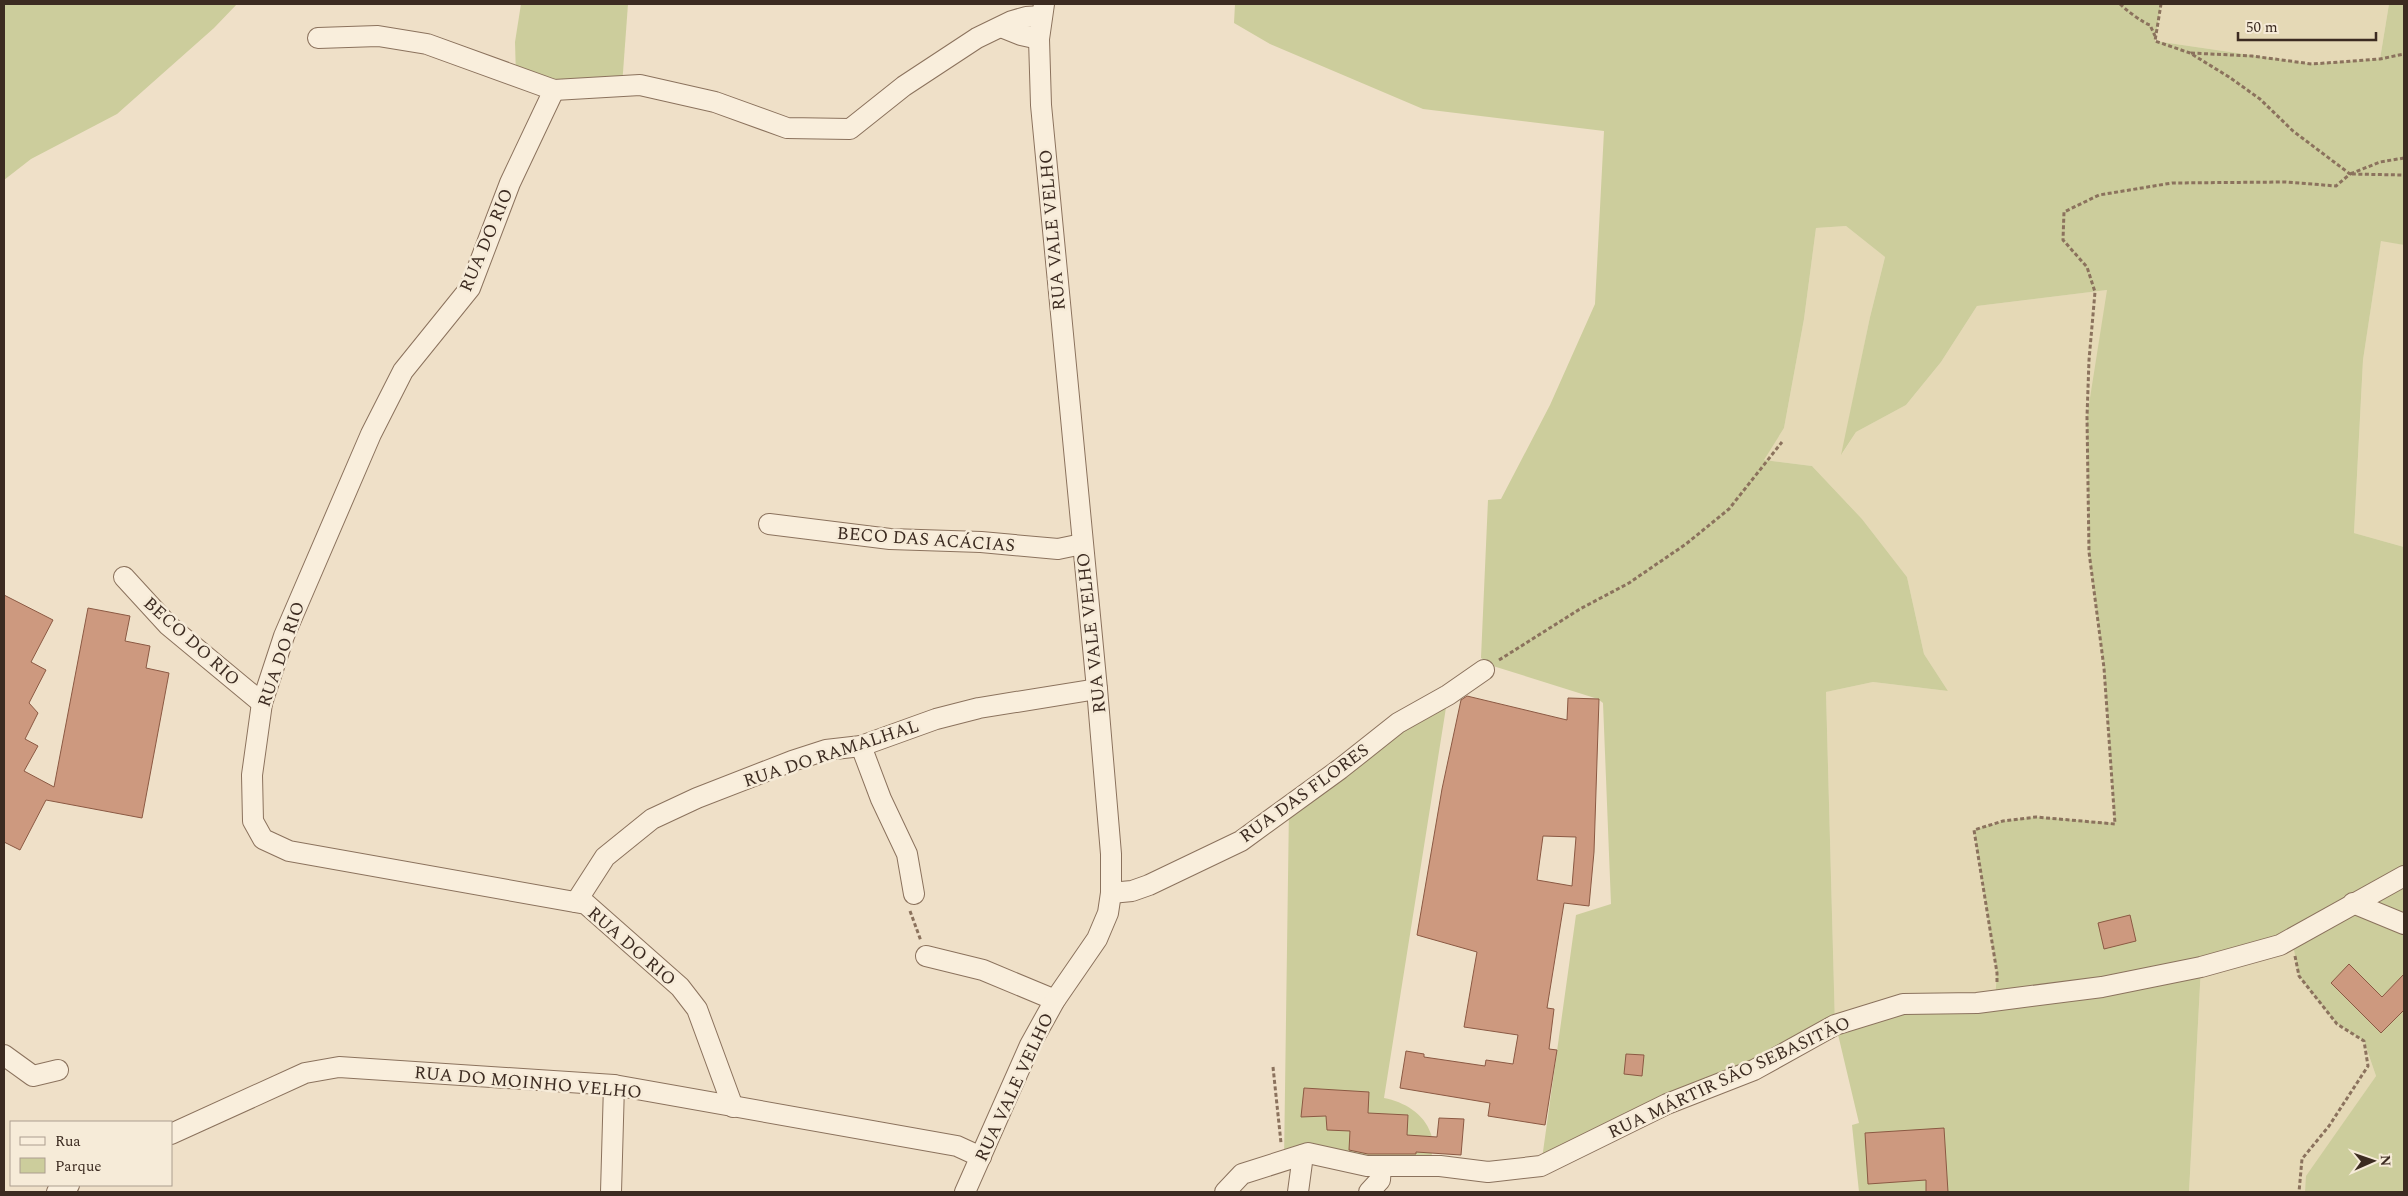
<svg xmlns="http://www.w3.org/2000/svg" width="2408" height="1196" font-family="Spectral,serif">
<rect width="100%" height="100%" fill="#efe0c8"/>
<g fill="#e5d9b6">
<polygon points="2161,4 2389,4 2380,59 2312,64 2155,41"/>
<polygon points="1846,226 1885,257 1870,317 1842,454 1856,432 1906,405 1941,362 1977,306 2107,290 2127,832 2003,999 1835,1025 1826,692 1873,682 1948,691 1924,654 1907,577 1862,519 1812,466 1763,460 1784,428 1804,319 1816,228"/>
<polygon points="2381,240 2404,245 2404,547 2354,533 2363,360"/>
<polygon points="2291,939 2336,1024 2364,1041 2376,1076 2307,1176 2305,1192 2189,1192 2201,967"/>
</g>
<g fill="#cccd9c" fill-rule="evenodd">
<polygon points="4,4 237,4 214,28 117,114 31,159 4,180"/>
<polygon points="521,4 628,4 622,86 516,77 515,42"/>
<path d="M1235,4H2161L2155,41L2312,64L2380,59L2389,4H2404V245L2381,241L2363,360L2354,533L2404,547V1192H2305L2306,1176L2376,1076L2364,1041L2337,1024L2299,976L2292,939L2201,967L2189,1192H1859L1852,1125L1859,1123L1836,1026L1541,1166L1576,915L1611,904L1603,703L1598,699L1493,666L1481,658L1488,500L1501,499L1550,405L1595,304L1604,131L1423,109L1270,44L1234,23ZM1846,226L1885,257L1870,317L1841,455L1856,432L1906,405L1941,362L1977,306L2107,290L2087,417L2089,552L2104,668L2115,823L2036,817L2003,821L1974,830L1997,973L1995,1000L1903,1004L1835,1025L1826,692L1873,682L1948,691L1924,654L1907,577L1862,519L1812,466L1764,460L1784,428L1804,319L1816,228Z"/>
<path d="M1448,695L1384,1098C1404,1102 1424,1113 1431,1134C1434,1143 1431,1157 1431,1166L1284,1161L1289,807Z"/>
</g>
<g fill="#cd997f" stroke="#8b5943" fill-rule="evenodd">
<polygon points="4,595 53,620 31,662 46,670 29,703 38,713 25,739 38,746 24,771 54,787 88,608 130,616 125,641 150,646 146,668 169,673 142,818 46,800 20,850 4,842"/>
<path d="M1467,696L1567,720L1568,698L1599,699L1594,852L1589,906L1564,903L1547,1008L1554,1009L1549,1049L1557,1050L1545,1125L1488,1116L1490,1103L1400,1088L1406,1051L1424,1054V1057L1485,1066L1486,1060L1513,1064L1518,1035L1464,1027L1477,952L1417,935L1442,789L1461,700ZM1543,836L1576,837L1572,886L1537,880Z"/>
<polygon points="2130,915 2136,941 2104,949 2098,923"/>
<polygon points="2349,964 2382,997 2404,974 2404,1010 2381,1033 2331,983"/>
<polygon points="1626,1054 1644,1055 1642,1076 1624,1074"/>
<polygon points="1304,1088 1369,1092 1368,1113 1408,1115 1407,1135 1437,1137 1439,1118 1464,1119 1461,1155 1416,1152 1416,1154 1368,1154 1349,1150 1350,1131 1327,1130 1326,1116 1301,1117"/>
<polygon points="1944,1128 1948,1192 1926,1192 1926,1180 1868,1184 1865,1133"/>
</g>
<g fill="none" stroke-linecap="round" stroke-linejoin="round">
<defs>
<g id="minor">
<polyline points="1001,27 1021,35 1039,39"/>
<polyline points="318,38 378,36 427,44 554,90 640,85 715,102 787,128 850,129 904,86 977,38 1012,21 1026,17 1042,16"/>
<polyline points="554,90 510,183 470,288 403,371 371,434 284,636 262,703 252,775 253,821 263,839 289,851 586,904 680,987 697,1009 733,1107"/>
<polyline points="769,524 890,539 981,542 1058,549 1082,544"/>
<polyline points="124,577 168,625 262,703"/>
<polyline points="861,746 881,799 907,854 914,894"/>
<polyline points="1111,893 1132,891 1149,885 1241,841 1340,769 1398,723 1448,695 1484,670"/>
<polyline points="576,902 605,857 652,819 697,798 792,761 826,750 861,746 936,719 979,708 1097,689"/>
<polyline points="2353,903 2404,924"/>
<polyline points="926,956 983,970 1055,1000"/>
<polyline points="4,1055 33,1076 58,1070"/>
<polyline points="171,1134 305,1073 339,1067 614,1085 957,1146 981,1157"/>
<polyline points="57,1192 69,1185"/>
<polyline points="611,1192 614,1085"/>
<polyline points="965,1192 1030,1045 1055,1000 1097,939 1108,913 1111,893 1111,854 1097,689 1041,105 1039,39 1044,4"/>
<polyline points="1225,1192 1242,1174 1308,1153 1367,1166 1440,1166 1488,1172 1541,1166 1667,1104 1754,1070 1835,1025 1903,1004 1977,1003 2102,987 2201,967 2280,945 2404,876"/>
<polyline points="1298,1192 1303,1155"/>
<polyline points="1369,1192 1380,1180 1381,1166"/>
</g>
</defs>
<use href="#minor" stroke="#8b725d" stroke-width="22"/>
<g stroke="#8b725d" stroke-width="3" stroke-dasharray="4 2.5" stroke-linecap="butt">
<path d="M2120,4C2126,10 2143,23 2150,25L2155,36"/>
<polyline points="2191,53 2252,56 2312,64 2380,59 2404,54"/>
<polyline points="2404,158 2380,162 2350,174 2404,175"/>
<polyline points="1499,660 1580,609 1629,583 1686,544 1729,509 1782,442"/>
<polyline points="910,911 921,941"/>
<polyline points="2295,956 2299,976 2337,1024 2364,1041 2368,1066 2329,1126 2302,1159 2299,1192"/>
<polyline points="1997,982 1997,973 1974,830 2003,821 2036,817 2115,824 2104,668 2089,552 2087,417 2089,360 2095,292 2087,267 2063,240 2064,212 2099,195 2172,183 2286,182 2336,186 2350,174 2293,131 2260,99 2229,77 2190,53 2155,41 2161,4"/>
<polyline points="1273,1067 1281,1143"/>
</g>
<use href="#minor" stroke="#f9eedc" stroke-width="20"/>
</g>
<g text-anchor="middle" stroke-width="5" stroke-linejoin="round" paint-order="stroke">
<g font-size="18" fill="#3c2b21" stroke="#f6ebd8">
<text transform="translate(1052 230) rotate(-95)" y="6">RUA VALE VELHO</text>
<text transform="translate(486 240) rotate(-67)" y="6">RUA DO RIO</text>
<text transform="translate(926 539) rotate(4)" y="6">BECO DAS ACÁCIAS</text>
<text transform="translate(1091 633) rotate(-96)" y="6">RUA VALE VELHO</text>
<text transform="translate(192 641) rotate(42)" y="6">BECO DO RIO</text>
<text transform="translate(281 654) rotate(-71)" y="6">RUA DO RIO</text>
<text transform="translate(831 753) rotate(-18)" y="6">RUA DO RAMALHAL</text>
<text transform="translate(1304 793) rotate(-36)" y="6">RUA DAS FLORES</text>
<text transform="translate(632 946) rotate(41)" y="6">RUA DO RIO</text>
<text transform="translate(1729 1077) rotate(-25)" y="6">RUA MÁRTIR SÃO SEBASITÃO</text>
<text transform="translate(528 1082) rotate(5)" y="6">RUA DO MOINHO VELHO</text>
<text transform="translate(1014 1087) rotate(-65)" y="6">RUA VALE VELHO</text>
</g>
</g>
<rect width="2408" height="1196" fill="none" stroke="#3c2b21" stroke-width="10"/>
<rect x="10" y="1121" width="162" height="65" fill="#f6ebd8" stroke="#ac9e8f"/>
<rect x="20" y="1137" width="25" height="8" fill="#f9eedc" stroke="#ac9e8f"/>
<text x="55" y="1146" font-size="15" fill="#3c2b21">Rua</text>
<rect x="20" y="1158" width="25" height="15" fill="#cccd9c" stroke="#ac9e8f"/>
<text x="55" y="1171" font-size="15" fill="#3c2b21">Parque</text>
<g transform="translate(2373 1161) rotate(88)" stroke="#f6ebd8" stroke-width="4" paint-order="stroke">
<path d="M0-4L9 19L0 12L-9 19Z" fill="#3c2b21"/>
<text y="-8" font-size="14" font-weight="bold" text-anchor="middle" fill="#3c2b21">N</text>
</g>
<path d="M2238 32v8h138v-8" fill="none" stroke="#3c2b21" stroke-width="2.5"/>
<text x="2246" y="32" font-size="15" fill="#3c2b21" stroke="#f6ebd8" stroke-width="4" paint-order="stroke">50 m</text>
</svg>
